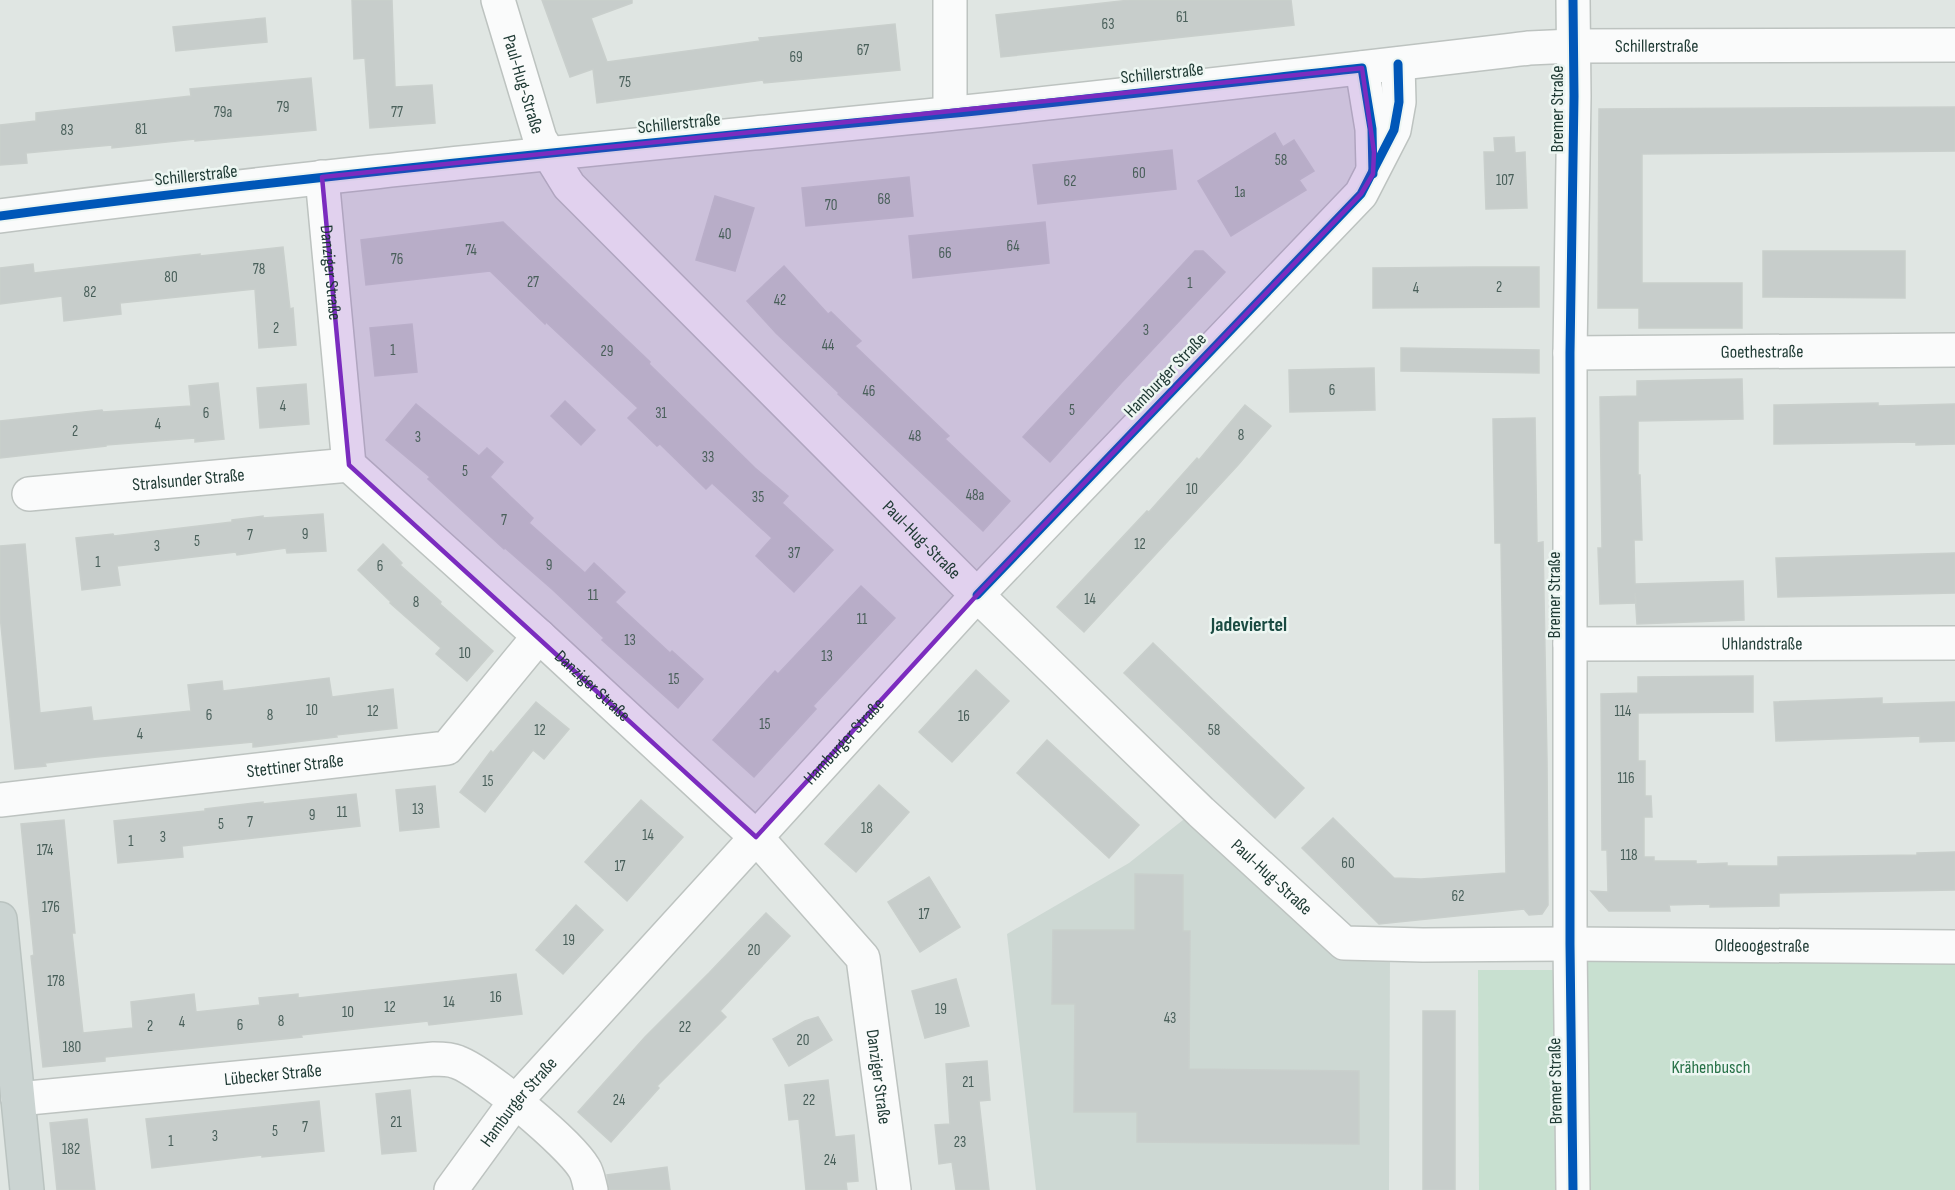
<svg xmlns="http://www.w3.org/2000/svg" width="1955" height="1190" font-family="'Sofia Sans Condensed',sans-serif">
<rect width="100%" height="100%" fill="#e0e6e3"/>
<polygon fill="#cdd8d3" points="1188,816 1390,955 1389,1190 1036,1190 1007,934 1129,863"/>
<g fill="#c8e0d0">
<polygon points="1587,942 1955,947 1955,1190 1587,1190"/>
<polygon points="1478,970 1554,970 1555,1190 1479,1190"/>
</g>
<g fill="#c7cdcb" stroke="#c9cfcc" stroke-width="1.5">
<polygon points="352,0 392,0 395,87 432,85 435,123 370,128 365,58 354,59"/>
<polygon points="542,0 632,0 632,3 591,18 607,62 760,41 759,38 895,24 900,70 764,83 763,80 597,103 593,69 570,77"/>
<polygon points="1130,0 1291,0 1294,25 1001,57 996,15"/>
<polygon points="265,18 267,42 176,51 173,27"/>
<polygon points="311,78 316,130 195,141 195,139 112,148 112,145 26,153 27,163 0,165 0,125 36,121 36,113 191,96 190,89"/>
<polygon points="1955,107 1955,151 1642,154 1642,283 1742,283 1742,328 1639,328 1639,308 1598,308 1599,109"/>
<polygon points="1275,133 1283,147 1294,140 1314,171 1299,180 1306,190 1231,236 1198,181"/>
<polygon points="1514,137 1515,153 1525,152 1527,208 1486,209 1484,152 1495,152 1494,138"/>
<polygon points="1172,150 1176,189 1038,204 1033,165"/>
<polygon points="909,177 913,216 806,226 802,188"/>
<polygon points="715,196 754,208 735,271 696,260"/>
<polygon points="503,222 650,362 649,364 755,468 788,496 782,503 833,550 794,592 756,556 772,538 712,483 706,489 660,444 657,446 628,418 638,408 546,322 545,324 490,271 366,285 361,240"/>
<polygon points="1045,222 1049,263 913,278 909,236"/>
<polygon points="283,247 290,309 293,308 296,345 259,348 255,289 120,303 121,314 64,321 62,296 0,304 0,268 33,264 34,273 200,254 200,256"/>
<polygon points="1195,251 1203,251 1225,272 1121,383 1050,462 1023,437"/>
<polygon points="1763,251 1905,251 1905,298 1763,297"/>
<polygon points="784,266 828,314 831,312 861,341 855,346 949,436 945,439 1010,501 983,531 838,394 839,393 776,333 747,301"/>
<polygon points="1477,267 1539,267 1539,307 1373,308 1373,268"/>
<polygon points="412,324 417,372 375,376 370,328"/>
<polygon points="1401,348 1539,350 1539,373 1401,371"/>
<polygon points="1374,368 1375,410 1290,412 1289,370"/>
<polygon points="1742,379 1743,419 1638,421 1638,475 1640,475 1642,540 1634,540 1635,584 1743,581 1744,620 1637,624 1635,593 1636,603 1600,604 1598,548 1602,548 1600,397 1637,396 1637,381"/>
<polygon points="218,383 224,439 195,442 195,438 106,445 106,446 0,458 0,421 102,410 103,412 191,406 189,386"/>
<polygon points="306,384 309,424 260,428 257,388"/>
<polygon points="565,401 595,430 581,445 551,416"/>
<polygon points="1878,403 1878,406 1955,404 1955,444 1916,445 1916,442 1774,444 1774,405"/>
<polygon points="416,404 479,456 487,448 503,462 490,477 533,518 529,523 585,573 594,563 625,592 615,602 670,653 672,651 703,679 678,708 602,640 604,638 553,590 505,548 504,549 428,479 430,477 386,440"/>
<polygon points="1245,405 1271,426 1238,465 1084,632 1057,607 1147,511 1149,512 1197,458 1199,460"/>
<polygon points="1535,418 1537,543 1543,542 1547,760 1548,905 1542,914 1529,915 1524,909 1379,924 1302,848 1333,818 1394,878 1421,879 1506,873 1501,543 1495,543 1493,419"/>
<polygon points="323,514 326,551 287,553 286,548 237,555 236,552 117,566 120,585 82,590 76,538 113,534 114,536 232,522 232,520 263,516 263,518"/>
<polygon points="25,544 40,713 91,707 93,721 191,711 188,685 222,681 223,691 329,678 332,697 393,689 397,728 336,735 337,737 253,747 253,742 97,757 45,763 46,766 15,769 0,615 0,546"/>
<polygon points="383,544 402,563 400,565 441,602 440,604 493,651 467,681 436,654 441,648 390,603 391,602 358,570"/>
<polygon points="1955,553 1955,593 1778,597 1776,558"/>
<polygon points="861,586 895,618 813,706 816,709 754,777 713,740 775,671 778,674"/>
<polygon points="1153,643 1304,788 1275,818 1124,673"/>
<polygon points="976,670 1009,701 952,762 919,732"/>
<polygon points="1753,676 1753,712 1638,713 1638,761 1645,761 1645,796 1651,796 1652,817 1644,817 1644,857 1654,857 1654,861 1696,861 1696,864 1727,863 1727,866 1778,866 1778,857 1917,855 1917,853 1955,852 1955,890 1779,893 1779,906 1710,907 1710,904 1669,905 1670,911 1609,911 1591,891 1608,892 1607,850 1602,850 1601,694 1638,693 1638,677"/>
<polygon points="1882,698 1882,704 1955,702 1955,741 1920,742 1920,736 1776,741 1774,702"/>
<polygon points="536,702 569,729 544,759 533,750 485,812 460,792 491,751 493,753"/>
<polygon points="1047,740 1139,825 1109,858 1017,773"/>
<polygon points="879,785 909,812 856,872 825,844"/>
<polygon points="435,786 439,827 400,831 396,790"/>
<polygon points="356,794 360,826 182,846 183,857 118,863 114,821 205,811 205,809 263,802 263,804"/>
<polygon points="641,800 683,837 627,901 585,862"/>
<polygon points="64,820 75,933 72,933 83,1033 133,1028 131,1002 194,994 196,1012 260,1005 259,998 298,994 298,998 516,974 522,1014 429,1025 428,1021 301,1035 302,1037 105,1057 105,1061 43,1067 31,956 34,955 21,824"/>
<polygon points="1135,874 1183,875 1183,931 1190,931 1189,1069 1359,1071 1359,1144 1137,1142 1137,1112 1074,1112 1075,1004 1052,1004 1053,930 1135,930"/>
<polygon points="929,877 960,927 920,952 888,902"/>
<polygon points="576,905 603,930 563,974 536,950"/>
<polygon points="766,913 790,936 720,1011 726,1017 657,1086 659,1088 611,1142 578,1112 645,1037 709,973"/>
<polygon points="956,979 969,1026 925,1038 912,991"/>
<rect x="1423" y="1011" width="32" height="179"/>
<polygon points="818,1017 832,1040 789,1066 773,1039 805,1021"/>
<polygon points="987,1061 990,1100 979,1101 989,1190 956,1190 952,1162 939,1164 935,1125 950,1124 946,1064"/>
<polygon points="828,1080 835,1137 854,1135 858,1181 846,1182 847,1190 806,1190 799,1119 789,1120 785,1085"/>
<polygon points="410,1090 416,1151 382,1154 376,1094"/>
<polygon points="319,1101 324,1151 262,1157 262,1155 152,1168 146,1119"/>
<polygon points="87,1119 95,1190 57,1190 50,1123"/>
<polygon points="667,1167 670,1190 609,1190 607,1175"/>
</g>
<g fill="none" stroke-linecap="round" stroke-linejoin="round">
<defs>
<g id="minor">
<path id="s1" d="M498,0L540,139L569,186L977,595L1201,812L1344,943L1423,945L1570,944L1955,947"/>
<polyline points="1573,0 1574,96 1570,353 1570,944 1573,1190"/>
<polyline points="1362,68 1372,129 1373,167"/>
<polyline points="950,113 950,0"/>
<path id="s2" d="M322,177L349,465L539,636L756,837L863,958L894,1190"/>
<path id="s3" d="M0,216C314,175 630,146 945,114C1140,94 1334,71 1529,48L1573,46L1955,45"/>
<path id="s4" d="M1570,353L1955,350"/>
<path id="s5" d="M29,494L349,465"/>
<path id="s6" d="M1570,644L1955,643"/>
<path id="s7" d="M0,800L447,748L539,636"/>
<path id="s8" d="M18,1099L434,1059C441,1059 450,1059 457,1062C483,1071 570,1144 584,1168C588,1174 589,1183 591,1190"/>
<path id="s9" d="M451,1190L515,1102L977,595L1361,194L1394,130L1399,102L1398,64"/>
</g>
<polyline id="major" points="0,919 27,1190"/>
</defs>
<use href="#minor" stroke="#bdc3c0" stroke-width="36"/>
<use href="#major" stroke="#bac3c0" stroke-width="36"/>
<use href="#minor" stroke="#fafbfb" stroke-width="33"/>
<use href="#major" stroke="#cbd4d2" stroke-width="33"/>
<defs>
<g id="cycleway">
<polyline points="1573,0 1574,96 1570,353 1570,944 1573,1190"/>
<path d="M0,216C314,175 630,145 945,114C1084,100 1223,83 1362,68L1372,129L1373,174"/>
<polyline points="977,595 1361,194 1394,130 1399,102 1398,64"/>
</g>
</defs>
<use href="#cycleway" stroke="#edf6f2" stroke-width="13"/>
<use href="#cycleway" stroke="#0057b8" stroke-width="9"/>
</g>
<path fill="#7b2cbf" fill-opacity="0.2" stroke="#7b2cbf" stroke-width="4.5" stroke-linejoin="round" d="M1362,68L1374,152L1373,174L1361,194L977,595L756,837L349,465L322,177Z"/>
<g text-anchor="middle" stroke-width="5" stroke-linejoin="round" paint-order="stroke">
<g font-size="15" fill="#495f5a">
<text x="1182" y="22">61</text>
<text x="1108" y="29">63</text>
<text x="863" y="55">67</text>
<text x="796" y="62">69</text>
<text x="625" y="87">75</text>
<text x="283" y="112">79</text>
<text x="223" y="117">79a</text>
<text x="397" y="117">77</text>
<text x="141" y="134">81</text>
<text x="67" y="135">83</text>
<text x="1281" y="165">58</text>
<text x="1139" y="178">60</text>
<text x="1505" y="185">107</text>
<text x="1070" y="186">62</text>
<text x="1240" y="197">1a</text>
<text x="884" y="204">68</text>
<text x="831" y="210">70</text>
<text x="725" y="239">40</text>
<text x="1013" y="251">64</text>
<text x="471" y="255">74</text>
<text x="945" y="258">66</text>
<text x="397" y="264">76</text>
<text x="259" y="274">78</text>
<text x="171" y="282">80</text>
<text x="533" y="287">27</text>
<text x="1190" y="288">1</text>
<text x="1499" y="292">2</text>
<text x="1416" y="293">4</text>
<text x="90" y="297">82</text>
<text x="780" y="305">42</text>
<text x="276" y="333">2</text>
<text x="1146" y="335">3</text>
<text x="828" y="350">44</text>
<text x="393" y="355">1</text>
<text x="607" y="356">29</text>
<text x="1332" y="395">6</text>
<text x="869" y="396">46</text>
<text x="283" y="411">4</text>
<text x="1072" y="415">5</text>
<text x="206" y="418">6</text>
<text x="661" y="418">31</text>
<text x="158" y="429">4</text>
<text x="75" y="436">2</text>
<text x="1241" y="440">8</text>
<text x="915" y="441">48</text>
<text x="418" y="442">3</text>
<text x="708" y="462">33</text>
<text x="465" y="476">5</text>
<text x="1192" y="494">10</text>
<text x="975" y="500">48a</text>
<text x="758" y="502">35</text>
<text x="504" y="525">7</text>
<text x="305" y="539">9</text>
<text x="250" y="540">7</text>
<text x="197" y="546">5</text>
<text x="1140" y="549">12</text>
<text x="157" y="551">3</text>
<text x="794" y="558">37</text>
<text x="98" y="567">1</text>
<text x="549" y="570">9</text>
<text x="380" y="571">6</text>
<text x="593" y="600">11</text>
<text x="1090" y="604">14</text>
<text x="416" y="607">8</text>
<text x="862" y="624">11</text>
<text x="630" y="645">13</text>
<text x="465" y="658">10</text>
<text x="827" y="661">13</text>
<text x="674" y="684">15</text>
<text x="312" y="715">10</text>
<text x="373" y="716">12</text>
<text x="1623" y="716">114</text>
<text x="209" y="720">6</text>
<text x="270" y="720">8</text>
<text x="964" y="721">16</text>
<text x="765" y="729">15</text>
<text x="540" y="735">12</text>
<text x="1214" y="735">58</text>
<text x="140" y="739">4</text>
<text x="1626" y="783">116</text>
<text x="488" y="786">15</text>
<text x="418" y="814">13</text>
<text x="342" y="817">11</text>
<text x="312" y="820">9</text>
<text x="250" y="827">7</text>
<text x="221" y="829">5</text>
<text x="867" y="833">18</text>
<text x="648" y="840">14</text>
<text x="163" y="842">3</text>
<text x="131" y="846">1</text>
<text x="45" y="855">174</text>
<text x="1629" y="860">118</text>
<text x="1348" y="868">60</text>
<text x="620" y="871">17</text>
<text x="1458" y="901">62</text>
<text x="51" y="912">176</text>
<text x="924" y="919">17</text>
<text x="569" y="945">19</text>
<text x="754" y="955">20</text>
<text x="56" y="986">178</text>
<text x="496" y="1002">16</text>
<text x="449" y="1007">14</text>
<text x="390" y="1012">12</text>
<text x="941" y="1014">19</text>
<text x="348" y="1017">10</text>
<text x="1170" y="1023">43</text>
<text x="281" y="1026">8</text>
<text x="182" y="1027">4</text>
<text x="240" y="1030">6</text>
<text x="150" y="1031">2</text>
<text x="685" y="1032">22</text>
<text x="803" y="1045">20</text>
<text x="72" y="1052">180</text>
<text x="968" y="1087">21</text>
<text x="619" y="1105">24</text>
<text x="809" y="1105">22</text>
<text x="396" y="1127">21</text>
<text x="305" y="1132">7</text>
<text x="275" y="1136">5</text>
<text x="215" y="1141">3</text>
<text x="171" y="1146">1</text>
<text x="960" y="1147">23</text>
<text x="71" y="1154">182</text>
<text x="830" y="1165">24</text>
</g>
<g font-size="18" fill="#1e3933" stroke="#edf6f2">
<text dy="6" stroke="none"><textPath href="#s3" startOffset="1666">Schillerstraße</textPath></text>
<text transform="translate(1162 73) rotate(-6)" y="6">Schillerstraße</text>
<text dy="6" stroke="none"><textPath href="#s1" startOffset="88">Paul-Hug-Straße</textPath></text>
<text transform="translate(1557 109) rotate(-90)" y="6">Bremer Straße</text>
<text transform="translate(679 123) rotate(-6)" y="6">Schillerstraße</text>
<text transform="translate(196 175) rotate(-6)" y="6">Schillerstraße</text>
<text dy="6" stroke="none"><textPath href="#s2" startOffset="96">Danziger Straße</textPath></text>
<text dy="6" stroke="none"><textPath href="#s4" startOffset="192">Goethestraße</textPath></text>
<text transform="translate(1165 375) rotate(-46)" y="6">Hamburger Straße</text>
<text dy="6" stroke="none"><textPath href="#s5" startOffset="160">Stralsunder Straße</textPath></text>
<text dy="6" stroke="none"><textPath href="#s1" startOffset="700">Paul-Hug-Straße</textPath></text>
<text transform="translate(1554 595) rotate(-90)" y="6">Bremer Straße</text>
<text dy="6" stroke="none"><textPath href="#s6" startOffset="192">Uhlandstraße</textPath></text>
<text dy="6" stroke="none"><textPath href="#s2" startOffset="618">Danziger Straße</textPath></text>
<text dy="6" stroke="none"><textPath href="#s9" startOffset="597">Hamburger Straße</textPath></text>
<text dy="6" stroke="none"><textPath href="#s7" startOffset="297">Stettiner Straße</textPath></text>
<text dy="6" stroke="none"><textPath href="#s1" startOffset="1186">Paul-Hug-Straße</textPath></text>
<text dy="6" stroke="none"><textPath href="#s1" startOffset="1702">Oldeoogestraße</textPath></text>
<text dy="6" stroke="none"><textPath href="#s8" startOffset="256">Lübecker Straße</textPath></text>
<text dy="6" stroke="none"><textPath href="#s2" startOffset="1122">Danziger Straße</textPath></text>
<text transform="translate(1555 1081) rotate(-91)" y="6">Bremer Straße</text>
<text dy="6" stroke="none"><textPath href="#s9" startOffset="111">Hamburger Straße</textPath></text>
</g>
<g font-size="18" fill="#277147" stroke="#edf6f2">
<text x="1711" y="1073">Krähenbusch</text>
</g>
<g font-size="20" font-weight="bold" fill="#1a4b42" stroke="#edf6f2">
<text x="1249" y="631">Jadeviertel</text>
</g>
</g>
</svg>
